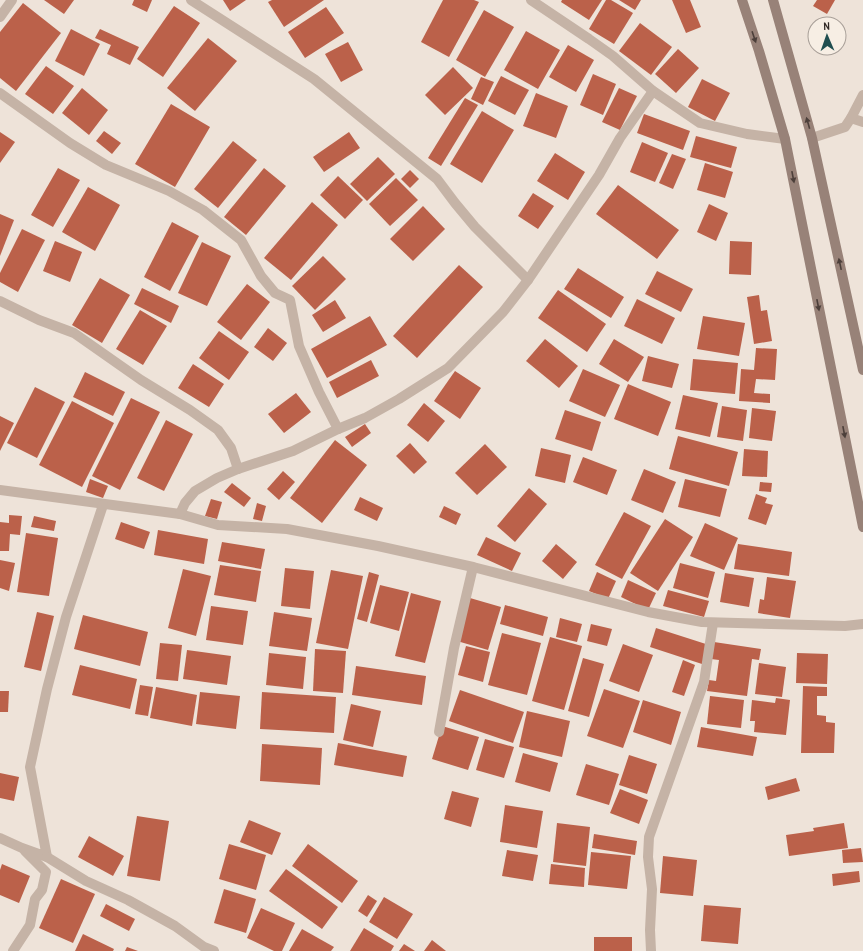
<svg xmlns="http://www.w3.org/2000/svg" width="863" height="951" font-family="'Archivo Narrow',sans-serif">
<rect width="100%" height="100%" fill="#eee3d9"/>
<g fill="#bb614a">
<polygon points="44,0 74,0 64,14"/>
<polygon points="134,0 152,0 147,12 132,5"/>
<polygon points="223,0 246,0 230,11"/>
<polygon points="272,0 324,0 284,27 268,2"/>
<polygon points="443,0 474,0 479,2 449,57 421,42"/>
<polygon points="562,0 602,0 589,20 561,2"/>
<polygon points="606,0 611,0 633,13 614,44 589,29"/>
<polygon points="619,0 641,0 635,10"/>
<polygon points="672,0 690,0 701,27 686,33"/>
<polygon points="817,0 835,0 827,14 813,6"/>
<polygon points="23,3 61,33 16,91 0,78 0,32"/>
<polygon points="174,6 200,23 163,77 137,59"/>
<polygon points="326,7 344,33 305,58 288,32"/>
<polygon points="484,10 514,27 485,77 456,60"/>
<polygon points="640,23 672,47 651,75 619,51"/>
<polygon points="71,29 100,44 84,76 55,61"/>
<polygon points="100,29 139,47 130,65 107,54 111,45 95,38"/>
<polygon points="526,31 560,50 538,89 504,70"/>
<polygon points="208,38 237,61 195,111 167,88"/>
<polygon points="348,42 363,70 341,82 325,54"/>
<polygon points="568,45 594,60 576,92 549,77"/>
<polygon points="678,49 699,68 676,93 655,74"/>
<polygon points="46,66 74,86 53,114 25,94"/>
<polygon points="453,67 473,88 445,115 425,95"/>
<polygon points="593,74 616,84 603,115 580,105"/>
<polygon points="501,76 529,90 515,115 488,101"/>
<polygon points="481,77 494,82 483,105 471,99"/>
<polygon points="702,79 730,93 715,121 688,107"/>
<polygon points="82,88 108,110 89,135 62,113"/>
<polygon points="619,88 637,96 620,130 602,122"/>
<polygon points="536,93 568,106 556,138 523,126"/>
<polygon points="465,98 478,105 441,166 428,158"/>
<polygon points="171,104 210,127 175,187 135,164"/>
<polygon points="482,111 514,130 482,183 450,164"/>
<polygon points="644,114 690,131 683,150 637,133"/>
<polygon points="104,131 121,143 112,154 96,141"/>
<polygon points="0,132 15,142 0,163"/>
<polygon points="349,132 360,148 324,172 313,157"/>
<polygon points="696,136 737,147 731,168 690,157"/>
<polygon points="233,141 257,160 218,208 194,189"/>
<polygon points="642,142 668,153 655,182 630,172"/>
<polygon points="555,153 585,172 568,200 537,181"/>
<polygon points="672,154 686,159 673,189 659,183"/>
<polygon points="378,157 395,174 367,201 350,184"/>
<polygon points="705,163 733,172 725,198 697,190"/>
<polygon points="58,168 80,180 53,227 31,215"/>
<polygon points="264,168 286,186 246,235 224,217"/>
<polygon points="410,170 419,179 410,188 401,179"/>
<polygon points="338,176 363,200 345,219 320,195"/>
<polygon points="396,178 418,200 390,226 369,204"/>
<polygon points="618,185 679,230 657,259 596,214"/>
<polygon points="88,187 120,205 95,251 62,232"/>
<polygon points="533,193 554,206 538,229 518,216"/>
<polygon points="312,202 338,225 291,280 264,258"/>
<polygon points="709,204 728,213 716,241 697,232"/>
<polygon points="423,206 445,229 413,261 390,239"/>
<polygon points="0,214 14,220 0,256"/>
<polygon points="172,222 199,236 170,291 144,277"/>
<polygon points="22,229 45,240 18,292 0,282 0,273"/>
<polygon points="55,241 82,252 70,282 43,271"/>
<polygon points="730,241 752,242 751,275 729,274"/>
<polygon points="202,242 231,256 207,306 178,293"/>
<polygon points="323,256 346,279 315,310 292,286"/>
<polygon points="459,265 483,287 417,358 393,336"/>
<polygon points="578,268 624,297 611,318 564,289"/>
<polygon points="657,271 693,289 681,312 645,294"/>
<polygon points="100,278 130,295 102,343 72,325"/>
<polygon points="247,284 270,302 241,340 217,322"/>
<polygon points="142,288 179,306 171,323 134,304"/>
<polygon points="558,290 606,324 587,352 538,318"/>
<polygon points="759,295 761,311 767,310 772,341 754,344 747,297"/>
<polygon points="637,299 675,318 662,344 624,326"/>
<polygon points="335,300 346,318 323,332 312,315"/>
<polygon points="140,310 167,326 143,365 116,349"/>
<polygon points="370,316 387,345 327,378 311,349"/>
<polygon points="703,316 745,323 739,356 697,349"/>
<polygon points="268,328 287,343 273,361 254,347"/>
<polygon points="219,331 249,352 229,380 199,358"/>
<polygon points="545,339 578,366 559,388 526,361"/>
<polygon points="614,339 644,357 628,382 599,364"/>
<polygon points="756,348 777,349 775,380 756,379 754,393 770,394 770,403 739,401 741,369 754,370"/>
<polygon points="648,356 679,364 672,388 642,381"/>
<polygon points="693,359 738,363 735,394 690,390"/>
<polygon points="371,360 379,376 337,398 329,382"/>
<polygon points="193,364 224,384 209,407 178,388"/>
<polygon points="583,369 620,385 605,417 569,401"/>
<polygon points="455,371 481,388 460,419 434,401"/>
<polygon points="85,372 125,392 113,416 73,397"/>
<polygon points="628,384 671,402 658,436 614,419"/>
<polygon points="35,387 65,402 37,458 7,443"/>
<polygon points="296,393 311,412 284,433 268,414"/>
<polygon points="683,395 718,403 710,437 675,429"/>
<polygon points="131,398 160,412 120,490 92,476"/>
<polygon points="72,401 114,423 82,487 39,465"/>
<polygon points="424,403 445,421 428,442 407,425"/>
<polygon points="722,406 747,410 743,441 717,437"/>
<polygon points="752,408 776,411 772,441 749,438"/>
<polygon points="565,410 601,422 592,451 555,439"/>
<polygon points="0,416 14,423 0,451"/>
<polygon points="166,420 193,434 164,491 137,478"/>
<polygon points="365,424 371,433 352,447 345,437"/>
<polygon points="678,436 738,452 729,486 669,469"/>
<polygon points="335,440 367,465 322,523 290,498"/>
<polygon points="410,443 427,462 414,474 396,456"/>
<polygon points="485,444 507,467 477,495 455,473"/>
<polygon points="541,448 571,455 565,483 535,476"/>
<polygon points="744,449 768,451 767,477 742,476"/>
<polygon points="583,457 617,470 607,495 573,482"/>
<polygon points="644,469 676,482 663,513 631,500"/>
<polygon points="283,471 295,482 279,500 267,489"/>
<polygon points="90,479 108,486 103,498 86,492"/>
<polygon points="685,479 727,489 720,517 678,507"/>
<polygon points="760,482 772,483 771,492 759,491"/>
<polygon points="232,483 251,498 244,507 224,492"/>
<polygon points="529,488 547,504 515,542 497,526"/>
<polygon points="756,494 767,498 765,503 773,505 766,525 748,519"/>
<polygon points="360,497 383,508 377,521 354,510"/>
<polygon points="211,499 222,502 217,519 205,516"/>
<polygon points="257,503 266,506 262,521 253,519"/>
<polygon points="444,506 461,514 456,525 439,517"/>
<polygon points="624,512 651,526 622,579 595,565"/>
<polygon points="9,515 22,516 20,535 10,534 9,551 0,551 0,522 9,523"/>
<polygon points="34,516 56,521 54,531 31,527"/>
<polygon points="665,519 693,537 658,591 630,573"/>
<polygon points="121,522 150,532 144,549 115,539"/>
<polygon points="705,523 738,538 724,570 690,556"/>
<polygon points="158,530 208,539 204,564 154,555"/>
<polygon points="26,533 58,538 49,596 17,592"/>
<polygon points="486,537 521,553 512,571 477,555"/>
<polygon points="222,542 265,549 261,569 218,561"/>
<polygon points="556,544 577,562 563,579 542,561"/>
<polygon points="738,544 792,552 789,576 734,569"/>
<polygon points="0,560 15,563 9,591 0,588"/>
<polygon points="680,563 715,572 708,598 673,588"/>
<polygon points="220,565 261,571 256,602 214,595"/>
<polygon points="285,568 314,571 310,609 281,606"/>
<polygon points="183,569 211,576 196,636 168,628"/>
<polygon points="331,570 363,576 348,649 316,643"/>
<polygon points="369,572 379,575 367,622 357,619"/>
<polygon points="597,572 616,581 608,599 589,591"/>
<polygon points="725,573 754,578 749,607 720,602"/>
<polygon points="767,577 796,581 790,618 758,613 760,599 764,600"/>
<polygon points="628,580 656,593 648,610 621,597"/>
<polygon points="380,585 409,592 399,631 370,623"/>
<polygon points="668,590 709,601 704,617 663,606"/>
<polygon points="411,593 441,601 425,663 395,656"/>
<polygon points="470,598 501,607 488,650 457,641"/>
<polygon points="505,605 548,617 543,636 500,624"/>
<polygon points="211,606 248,611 243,645 206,640"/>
<polygon points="37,612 54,616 41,671 24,667"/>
<polygon points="274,612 312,618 307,651 269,646"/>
<polygon points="83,615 148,632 140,666 74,649"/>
<polygon points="560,618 582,624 577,642 556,637"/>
<polygon points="591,624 612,629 607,646 587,641"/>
<polygon points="656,628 709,645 702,664 650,647"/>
<polygon points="502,633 541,643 527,695 488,685"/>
<polygon points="550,637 582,646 564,710 532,701"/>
<polygon points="714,642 761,649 759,660 752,659 747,696 707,691 709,680 716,681 719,660 711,659"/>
<polygon points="160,643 182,645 178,681 156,679"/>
<polygon points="623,644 653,655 639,692 609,681"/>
<polygon points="466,646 490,652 483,682 458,675"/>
<polygon points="315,649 346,651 343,693 313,691"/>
<polygon points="187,650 231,656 227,685 183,679"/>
<polygon points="269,653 306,657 303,689 266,685"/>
<polygon points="797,653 828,654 827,684 796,683"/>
<polygon points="583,658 604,664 589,717 568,711"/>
<polygon points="683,660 695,665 684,696 672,692"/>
<polygon points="759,663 786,667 782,697 755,694"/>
<polygon points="80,665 137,679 130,709 72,695"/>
<polygon points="356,666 426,676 422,705 352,695"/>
<polygon points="140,685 153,687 148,716 135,714"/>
<polygon points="803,686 827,687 827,696 817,696 817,715 826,716 826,722 835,723 834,753 801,753"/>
<polygon points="156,687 197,695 192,726 150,718"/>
<polygon points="604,689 640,701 623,748 587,736"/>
<polygon points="460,690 524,712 513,743 449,721"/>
<polygon points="0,691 9,691 8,712 0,712"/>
<polygon points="200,692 240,696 236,729 196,724"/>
<polygon points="262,692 336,697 334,733 260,729"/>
<polygon points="710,696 744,700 741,728 707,724"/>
<polygon points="776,698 790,700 786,735 754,732 755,721 750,721 752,700 775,703"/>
<polygon points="643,700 681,712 671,745 633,732"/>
<polygon points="351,704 381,711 373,747 343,740"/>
<polygon points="527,711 570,721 562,757 519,747"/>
<polygon points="442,726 479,737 468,770 432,759"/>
<polygon points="701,727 757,737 753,756 697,747"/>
<polygon points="485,739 514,747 504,778 476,770"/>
<polygon points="338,743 407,756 403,777 334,765"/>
<polygon points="262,744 322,748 320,785 260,781"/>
<polygon points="523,753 558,763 550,792 515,782"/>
<polygon points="629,755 657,764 647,794 619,785"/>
<polygon points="586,764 619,774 609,805 576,795"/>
<polygon points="0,773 19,777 14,801 0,798"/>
<polygon points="796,778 800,791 768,800 765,787"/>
<polygon points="620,789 648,800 639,824 610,813"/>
<polygon points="452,791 479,798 471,827 444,819"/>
<polygon points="505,805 543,811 537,848 500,842"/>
<polygon points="137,816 169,821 160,881 127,876"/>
<polygon points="249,820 281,833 272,855 240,842"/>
<polygon points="557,823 590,827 586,866 553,862"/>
<polygon points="844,823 848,848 789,856 786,835 814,831 813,828"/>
<polygon points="594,834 637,841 635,855 592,848"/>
<polygon points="89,836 124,856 113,876 78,857"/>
<polygon points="229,844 266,855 256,890 219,879"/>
<polygon points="308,844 358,881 342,903 292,866"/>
<polygon points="861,848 863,862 843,863 842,850"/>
<polygon points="507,850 538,855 533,881 502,876"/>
<polygon points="591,852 631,856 627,889 588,885"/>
<polygon points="663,856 697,860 693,896 660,893"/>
<polygon points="2,864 30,876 19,903 0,895 0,870"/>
<polygon points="551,864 585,868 584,887 549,884"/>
<polygon points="286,869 338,907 322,929 269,891"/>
<polygon points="859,871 860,882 833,886 832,874"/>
<polygon points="61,879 95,894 73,943 39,928"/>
<polygon points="224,889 256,899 246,933 214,923"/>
<polygon points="368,895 377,901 367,917 358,911"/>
<polygon points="384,897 413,914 397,939 369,922"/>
<polygon points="106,904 135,919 129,931 100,916"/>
<polygon points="704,905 741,908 738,944 701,941"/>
<polygon points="261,908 295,923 282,951 274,951 247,938"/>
<polygon points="364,928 394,946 391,951 350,951"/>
<polygon points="302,929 334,947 331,951 289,951"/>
<polygon points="83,934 114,949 113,951 75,951"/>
<rect x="594" y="937" width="38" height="14"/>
<polygon points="432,940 446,951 424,951"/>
<polygon points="404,944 415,951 399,951"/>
<polygon points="127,947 138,951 125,951"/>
</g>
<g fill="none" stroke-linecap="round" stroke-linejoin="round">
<g stroke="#c5b3a6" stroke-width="10">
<polyline points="191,0 314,79 437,179 455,203 475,227 528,280"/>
<polyline points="531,0 589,39 613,56 653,91 700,123 747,134 785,139"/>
<polyline points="0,17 12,0"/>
<polyline points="0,93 70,143 106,165 169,191 203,210 241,240 261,276 275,293 290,300 299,346 319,392 338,429"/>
<polyline points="851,118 863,122"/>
<polyline points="812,138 845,127 851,118 863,95"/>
<polyline points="0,301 39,320 74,333 141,380 190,410 218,430 231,448 238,469"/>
<polyline points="0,490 180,514 218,525 287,529 378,546 473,567 648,612 702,622 845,626 863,624"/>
<polyline points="180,514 185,503 195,491 217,478 238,469 293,451 338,429 365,418 399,399 448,368 503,312 528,280 599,175 620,138 653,91"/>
<polyline points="439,732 454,648 473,567"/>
<polyline points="0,838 22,848 47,857 30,767 47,689 66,617 103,505"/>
<polyline points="47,857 86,881 128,900 175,926 204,947 214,951"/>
<polyline points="13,951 30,925 35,899 42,890 46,872 25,851"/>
<polyline points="651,951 650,930 652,889 648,857 649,837 704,682 713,623"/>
</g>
<g stroke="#988278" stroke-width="10">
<polyline points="742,0 759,51 785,139 863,527"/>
<polyline points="773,0 812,138 863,370"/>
</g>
</g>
<defs><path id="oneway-solid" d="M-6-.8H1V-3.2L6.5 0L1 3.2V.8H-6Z"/></defs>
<g fill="#4c3f3a">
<use href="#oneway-solid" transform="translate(754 37) rotate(71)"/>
<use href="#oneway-solid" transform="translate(808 123) rotate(-106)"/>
<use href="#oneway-solid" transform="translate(793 177) rotate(79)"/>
<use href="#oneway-solid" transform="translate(840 264) rotate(-102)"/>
<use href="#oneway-solid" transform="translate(818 305) rotate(79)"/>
<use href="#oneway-solid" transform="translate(844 432) rotate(79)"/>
</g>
<g transform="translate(827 36) rotate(358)"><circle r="19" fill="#f7eee4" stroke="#a89f98"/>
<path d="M0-3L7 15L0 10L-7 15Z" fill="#204e50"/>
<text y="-6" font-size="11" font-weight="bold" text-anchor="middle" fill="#322926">N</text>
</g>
</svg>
